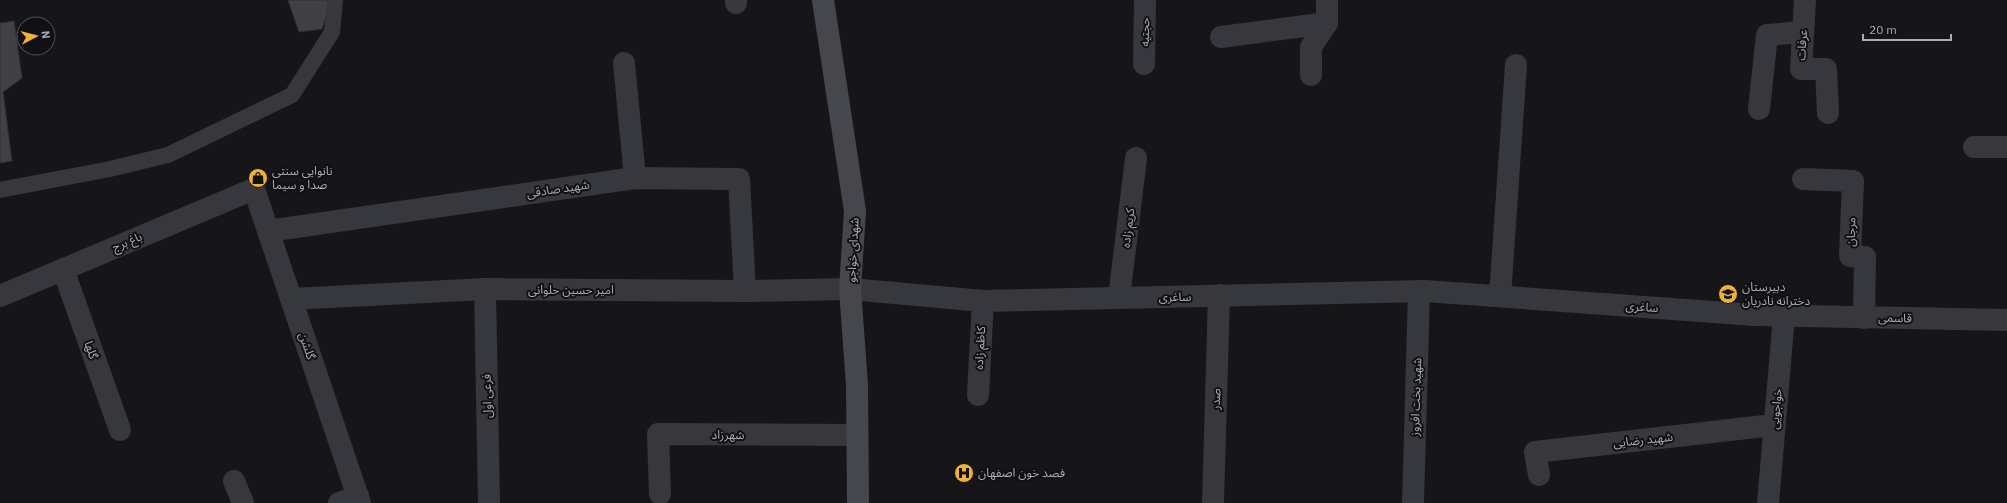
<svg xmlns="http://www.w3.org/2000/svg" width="2007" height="503" font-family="'IBM Plex Sans','Noto Sans Arabic',sans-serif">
<rect width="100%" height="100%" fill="#161618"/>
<g fill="#404145" stroke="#303034">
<polygon points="288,0 331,0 322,29 299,32"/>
<polygon points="14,21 22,78 3,92 12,161 0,163 0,23"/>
</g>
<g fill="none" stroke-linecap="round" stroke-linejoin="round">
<polyline stroke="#37383d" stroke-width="16" points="0,190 110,169 168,155 292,95 332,32 335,0"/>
<g stroke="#37383d" stroke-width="22">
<polyline points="736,0 736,3"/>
<polyline points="1805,0 1801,69 1826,69 1828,113"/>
<polyline points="1221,37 1327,23"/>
<polyline points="624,63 635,178"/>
<polyline points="1144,64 1145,0"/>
<polyline points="1311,75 1311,47 1327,23 1327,0"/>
<polyline points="1759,109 1767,35 1803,32"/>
<polyline points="1974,147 2007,147"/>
<polyline points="1803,179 1853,181 1850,256 1865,257 1864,318"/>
<polyline points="268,231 635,178 739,179 745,291"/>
<polyline points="63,269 120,430"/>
<polyline points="485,289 489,503"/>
<polyline points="0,296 254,189 360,503"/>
<polyline points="1500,296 1516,65"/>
<polyline points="1119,298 1136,158"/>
<polyline points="291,299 485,289 745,291 850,289 983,301 1425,291 1755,315 2007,320"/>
<polyline points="978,395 983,301"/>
<polyline points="1539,475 1535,452 1774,425"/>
<polyline points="234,481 243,503"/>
<polyline points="660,494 658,434 857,435"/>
<polyline points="339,503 358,496"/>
<polyline points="1213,503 1219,295"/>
<polyline points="1413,503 1419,291"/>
<polyline points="1768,503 1784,316"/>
</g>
<polyline stroke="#45474d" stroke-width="22" points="823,0 855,211 850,289 857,385 858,503"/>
</g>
<defs>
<symbol id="shop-disc" viewBox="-11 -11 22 22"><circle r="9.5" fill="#f2b134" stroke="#111113"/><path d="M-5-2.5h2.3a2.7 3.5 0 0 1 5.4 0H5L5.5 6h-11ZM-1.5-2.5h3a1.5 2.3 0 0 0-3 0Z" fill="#111"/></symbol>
<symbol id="school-disc" viewBox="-11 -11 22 22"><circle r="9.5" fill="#f2b134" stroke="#111113"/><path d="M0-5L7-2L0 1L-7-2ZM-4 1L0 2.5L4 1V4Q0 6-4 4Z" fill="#111"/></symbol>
<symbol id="hospital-disc" viewBox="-11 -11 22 22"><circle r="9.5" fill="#f2b134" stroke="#111113"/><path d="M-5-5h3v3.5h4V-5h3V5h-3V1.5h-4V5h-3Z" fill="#111"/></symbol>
</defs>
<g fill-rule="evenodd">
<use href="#shop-disc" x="247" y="167" width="22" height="22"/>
<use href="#school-disc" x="1717" y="283" width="22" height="22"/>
<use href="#hospital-disc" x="953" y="462" width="22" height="22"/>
</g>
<g text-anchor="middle" stroke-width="4" stroke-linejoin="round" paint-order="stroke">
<g font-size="12" fill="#a8adb8" stroke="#111113">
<text transform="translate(1145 32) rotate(-89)" y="4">حجتیه</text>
<text transform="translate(1802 45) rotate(-86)" y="4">عرفات</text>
<text transform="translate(558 189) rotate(-8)" y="4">شهید صادقی</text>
<text transform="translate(1128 228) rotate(-83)" y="4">کریم زاده</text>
<text transform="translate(1851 232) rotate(-88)" y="4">مرجان</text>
<text transform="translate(127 242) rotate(-23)" y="4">باغ برج</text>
<text transform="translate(853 250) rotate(-87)" y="4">شهدای خواجو</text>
<text x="571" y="294">امیر حسین حلوانی</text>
<text transform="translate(1175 297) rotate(-1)" y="4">ساغری</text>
<text transform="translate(1642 307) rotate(4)" y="4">ساغری</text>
<text transform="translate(1895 318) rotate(1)" y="4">قاسمی</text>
<text transform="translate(307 346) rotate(71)" y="4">گلشن</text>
<text transform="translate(980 348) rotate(-87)" y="4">کاظم زاده</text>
<text transform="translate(91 350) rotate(71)" y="4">گلها</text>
<text transform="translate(487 396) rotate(-91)" y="4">فرعی اول</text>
<text transform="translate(1416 397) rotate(-88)" y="4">شهید بخت افروز</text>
<text transform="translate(1216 399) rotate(-88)" y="4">صدر</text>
<text transform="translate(1776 409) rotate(-85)" y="4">خواجویی</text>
<text x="728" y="439">شهرزاد</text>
<text transform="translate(1643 440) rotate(-6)" y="4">شهید رضایی</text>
</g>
<g font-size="12" fill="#a8adb8" stroke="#111113" text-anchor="start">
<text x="272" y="175">نانوایی سنتی<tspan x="272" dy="14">صدا و سیما</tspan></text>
<text x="1742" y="291">دبیرستان<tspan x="1742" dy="14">دخترانه نادریان</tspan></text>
<text x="978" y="477">فصد خون اصفهان</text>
</g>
</g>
<g transform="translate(36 36) rotate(83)"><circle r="19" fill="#111113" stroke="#4d4f55"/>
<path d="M0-3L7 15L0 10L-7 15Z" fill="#f2b134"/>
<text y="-6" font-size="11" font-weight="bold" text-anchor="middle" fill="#a8adb8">N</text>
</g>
<path d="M1863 34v6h88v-6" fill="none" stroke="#a8adb8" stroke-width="2"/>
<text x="1869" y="34" font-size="12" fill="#a8adb8" stroke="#111113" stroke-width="3" paint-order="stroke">20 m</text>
</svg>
